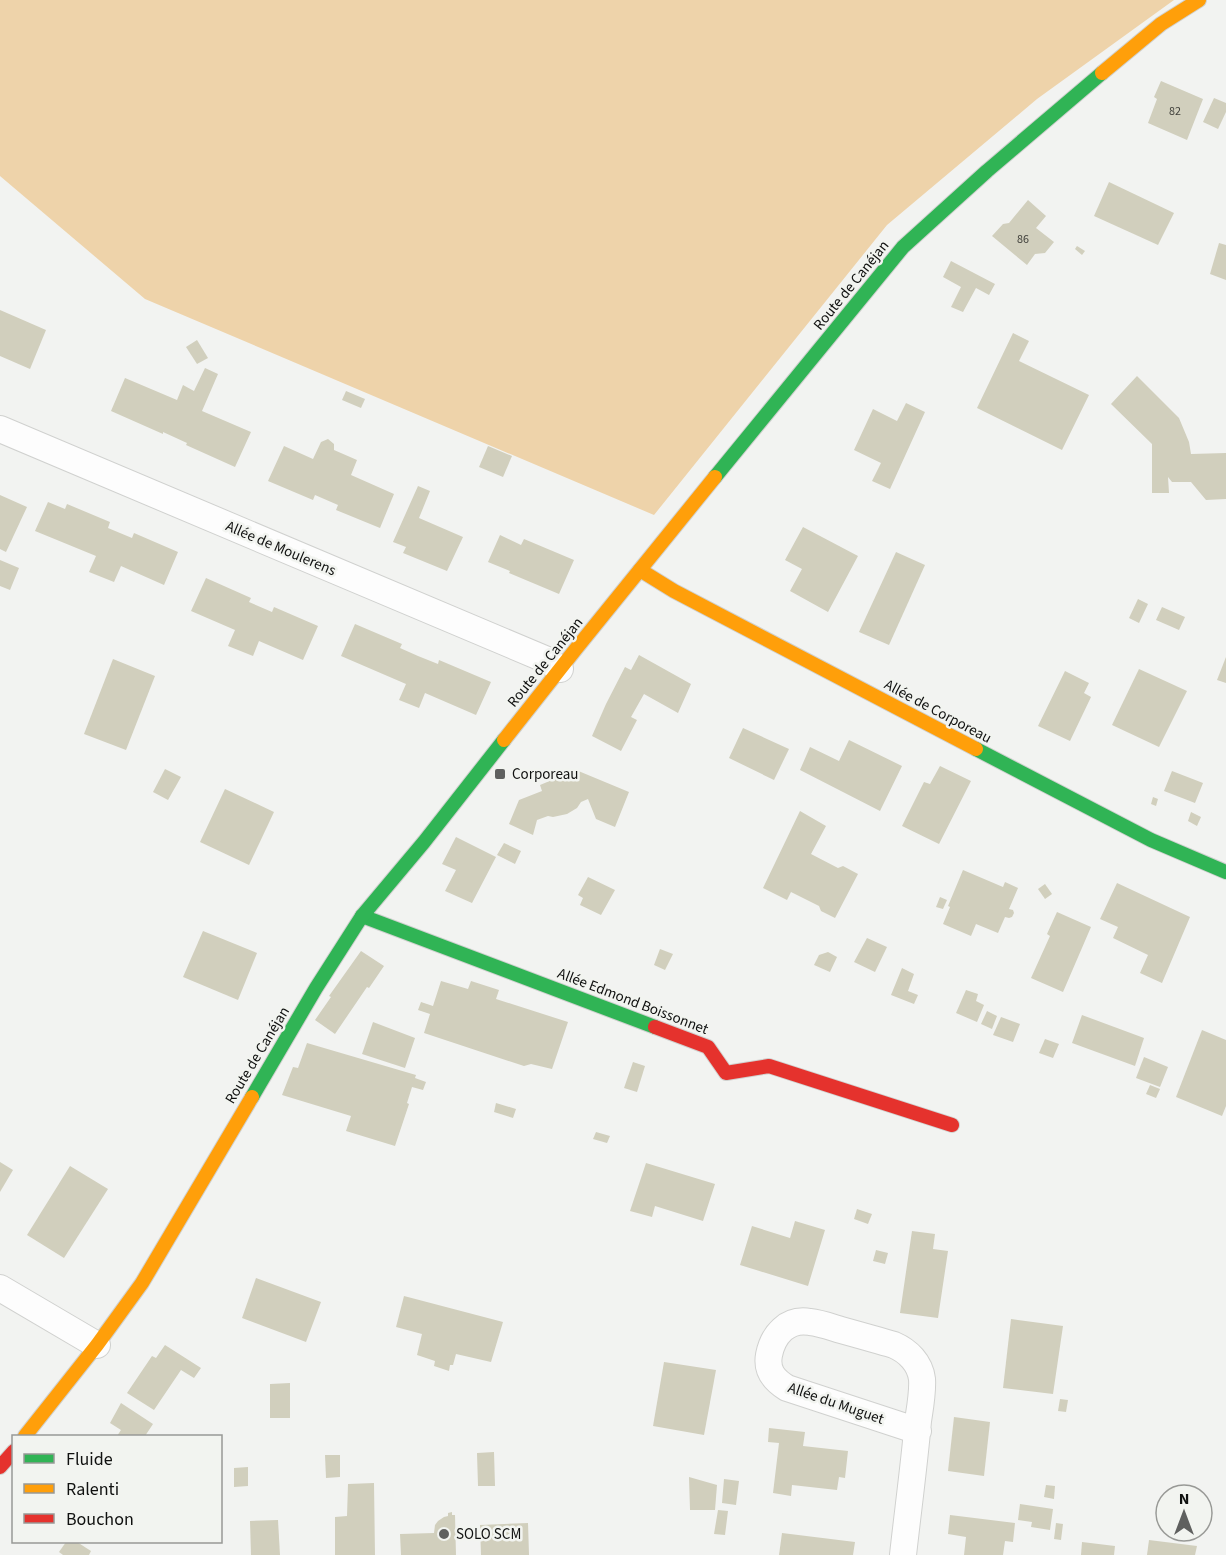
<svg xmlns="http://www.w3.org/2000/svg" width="1226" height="1555" font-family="'Source Sans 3',sans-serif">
<rect width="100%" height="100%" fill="#f2f3f1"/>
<polygon fill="#eed3aa" points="0,0 1174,0 1037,99 887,225 654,515 145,299 0,176"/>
<g fill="#d1cfbd">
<polygon points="1161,81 1203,99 1187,140 1148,123 1157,99 1154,97"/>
<polygon points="1214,98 1226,103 1226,112 1218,129 1203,122"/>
<polygon points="1109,182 1174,213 1158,245 1094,216"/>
<polygon points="1028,200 1046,216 1036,228 1054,242 1045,253 1035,254 1027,265 992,236 1003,224 1009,223"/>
<polygon points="1219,243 1226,245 1226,280 1210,274"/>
<polygon points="1077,246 1085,251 1082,255 1075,249"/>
<polygon points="951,261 995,284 989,295 976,288 963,312 951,307 961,287 943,277"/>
<polygon points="0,310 46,330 30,369 0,356"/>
<polygon points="1013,333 1029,341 1019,361 1089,395 1062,450 977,408"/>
<polygon points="197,340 208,358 197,364 186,347"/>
<polygon points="205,368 218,374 202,411 251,432 235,467 186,445 187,443 163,432 163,434 111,411 125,378 177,400 183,385 194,391"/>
<polygon points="1137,376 1179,418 1189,442 1191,454 1226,453 1226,499 1206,500 1191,482 1172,482 1168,477 1169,493 1152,493 1152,444 1111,404"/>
<polygon points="346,391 365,399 361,408 342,400"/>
<polygon points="906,403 925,412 890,489 872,481 881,463 854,450 873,409 897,421"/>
<polygon points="328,439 334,444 334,450 357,460 351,475 394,494 380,528 336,510 338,505 315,495 313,500 268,481 284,446 313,459 321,442"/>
<polygon points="488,446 512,456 503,477 479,467"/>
<polygon points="418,486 430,491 419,518 463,537 447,571 403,553 406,547 393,542"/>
<polygon points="0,495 27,507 6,552 0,549"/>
<polygon points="48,502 65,509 67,504 110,522 108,528 132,538 134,533 178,552 164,585 121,566 114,582 89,572 96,556 35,531"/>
<polygon points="803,527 858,556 828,612 790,591 802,569 785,560"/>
<polygon points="500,535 521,545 524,539 574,560 559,594 509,573 510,571 488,562"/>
<polygon points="896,552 925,565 889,645 859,632"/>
<polygon points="0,560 19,568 10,590 0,586"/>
<polygon points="206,578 251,598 249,602 272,612 274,607 318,626 303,660 259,641 253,656 228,646 235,630 191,611"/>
<polygon points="1138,599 1148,604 1139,623 1129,618"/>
<polygon points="1162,607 1185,617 1179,630 1156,620"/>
<polygon points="355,624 402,644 400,648 418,656 438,664 439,660 491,682 476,715 425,693 419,708 399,700 406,684 341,656"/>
<polygon points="639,655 691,684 678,713 644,694 631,717 637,720 621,751 592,736 606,704 625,667 631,670"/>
<polygon points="1226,657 1226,683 1217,680"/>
<polygon points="113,659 155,676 126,750 84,734"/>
<polygon points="1139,669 1187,691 1159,747 1112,725"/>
<polygon points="1065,671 1089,683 1084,693 1091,697 1070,741 1038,726"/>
<polygon points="743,728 789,749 774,780 729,758"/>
<polygon points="849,740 902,766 880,811 800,770 810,747 839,761"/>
<polygon points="940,766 971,781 939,844 902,826 924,782 930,784"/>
<polygon points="165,769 181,777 168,800 153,792"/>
<polygon points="576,770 629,792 615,827 596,819 588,799 581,802 577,808 567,814 553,817 548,816 537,820 533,835 509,824 519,800 542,791 540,785 552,780 550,775 559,772 568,773"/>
<polygon points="1172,771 1203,783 1195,803 1164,791"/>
<polygon points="225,789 274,812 249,865 200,842"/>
<polygon points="1153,797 1158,799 1156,806 1151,804"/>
<polygon points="800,811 826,826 811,854 838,868 843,866 858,874 835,918 821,911 819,906 791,892 787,900 763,888"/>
<polygon points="1191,812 1201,817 1197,826 1188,821"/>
<polygon points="456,837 496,857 472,903 445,891 456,870 442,864"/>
<polygon points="504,843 521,851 515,864 497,855"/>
<polygon points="963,870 1003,887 1005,882 1018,888 1009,909 1013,910 1014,913 1012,917 1009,918 1005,917 998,933 976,924 971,936 943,924 950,907 948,906"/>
<polygon points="588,877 615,890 601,915 580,905 583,898 578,895"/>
<polygon points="1117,883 1190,917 1162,983 1140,973 1148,955 1113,938 1118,927 1100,919"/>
<polygon points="1045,884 1052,894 1045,899 1038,889"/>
<polygon points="940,897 947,900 943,909 936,907"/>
<polygon points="1057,912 1091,927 1063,992 1031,978 1050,936 1047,934"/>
<polygon points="203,931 257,953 238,1000 183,977"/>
<polygon points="867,938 887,947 875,972 854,962"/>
<polygon points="660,949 673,954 665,970 654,965"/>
<polygon points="361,951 384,966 369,988 367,987 335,1034 315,1020 331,997 329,996"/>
<polygon points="828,952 837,957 830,972 814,965 819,955"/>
<polygon points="902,968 914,974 908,991 918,995 914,1004 891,995"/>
<polygon points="441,981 468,989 471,981 499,990 496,999 568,1022 552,1069 531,1064 524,1066 424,1033 430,1014 418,1010 421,1002 433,1006"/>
<polygon points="966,990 978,994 976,1001 984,1005 977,1022 956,1013"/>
<polygon points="987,1011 997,1016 992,1029 981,1024"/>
<polygon points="1082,1015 1144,1038 1135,1066 1072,1043"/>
<polygon points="1001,1017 1020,1024 1013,1042 993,1035"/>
<polygon points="373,1022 415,1038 405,1068 362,1054"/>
<polygon points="1202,1030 1226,1040 1226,1106 1222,1116 1176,1097"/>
<polygon points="1045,1039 1059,1044 1053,1058 1039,1053"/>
<polygon points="307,1043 416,1075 415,1078 426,1082 423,1090 412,1087 407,1103 409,1104 395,1146 346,1131 351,1116 282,1095 293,1067 298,1068"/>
<polygon points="1144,1057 1168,1067 1160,1087 1136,1078"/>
<polygon points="633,1062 645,1066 637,1092 624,1088"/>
<polygon points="1150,1085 1160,1089 1156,1098 1146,1094"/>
<polygon points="496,1103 516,1109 513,1118 494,1112"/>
<polygon points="596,1132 610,1136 607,1143 593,1139"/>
<polygon points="0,1162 13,1170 0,1192"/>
<polygon points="646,1163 715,1184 703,1221 655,1206 652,1217 630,1211"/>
<polygon points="70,1166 108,1189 64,1258 27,1235"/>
<polygon points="857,1209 872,1214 868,1224 854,1219"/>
<polygon points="795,1221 825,1230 808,1286 740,1265 752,1226 790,1238"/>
<polygon points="912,1231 935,1234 933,1249 948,1251 938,1318 900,1313"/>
<polygon points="876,1250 888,1253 885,1264 873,1261"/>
<polygon points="256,1278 321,1302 306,1342 242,1318"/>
<polygon points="404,1296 503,1322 491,1362 456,1354 453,1365 450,1365 449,1371 434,1366 435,1361 417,1355 422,1334 396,1327"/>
<polygon points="1011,1319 1063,1326 1053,1394 1003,1388"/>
<polygon points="165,1345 201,1368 194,1378 181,1370 154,1410 127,1393 152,1356 156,1358"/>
<polygon points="664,1362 716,1370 704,1435 653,1426"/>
<polygon points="290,1383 290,1418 270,1418 270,1384"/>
<polygon points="1060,1399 1068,1400 1066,1412 1058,1411"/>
<polygon points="121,1403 153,1424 145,1436 117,1436 121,1430 110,1423"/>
<polygon points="954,1417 990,1422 984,1476 948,1471"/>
<polygon points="769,1428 805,1432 803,1446 848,1451 845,1478 839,1477 837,1490 792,1485 791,1496 773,1493 779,1443 768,1442"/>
<polygon points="494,1452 495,1486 478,1486 477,1453"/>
<polygon points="325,1455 340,1455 340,1477 326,1478"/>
<polygon points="248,1467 248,1486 234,1487 234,1468"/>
<polygon points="689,1477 717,1485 715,1510 690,1510"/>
<polygon points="724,1479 739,1481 736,1505 722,1503"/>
<polygon points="374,1483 375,1555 335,1555 335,1517 347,1516 348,1484"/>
<polygon points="1046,1485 1055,1486 1054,1499 1044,1497"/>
<polygon points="1020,1504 1053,1509 1050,1530 1031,1527 1032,1522 1018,1520"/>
<polygon points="718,1510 728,1511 725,1535 714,1534"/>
<polygon points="452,1512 452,1515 455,1515 456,1555 401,1555 400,1534 434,1533 435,1525 438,1521 444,1517 448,1516 448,1513"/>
<polygon points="950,1515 1015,1523 1013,1542 1005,1541 1003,1555 964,1555 966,1537 948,1534"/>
<polygon points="278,1520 280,1555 251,1555 250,1521"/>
<polygon points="528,1523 529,1555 481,1555 480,1525"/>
<polygon points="1056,1523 1063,1524 1061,1540 1054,1539"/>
<polygon points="782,1533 855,1542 853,1555 779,1555"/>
<polygon points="1149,1540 1197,1546 1195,1555 1147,1555"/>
<polygon points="66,1542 77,1542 91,1551 89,1555 63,1555 59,1552"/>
<polygon points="1082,1542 1115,1546 1114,1555 1081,1555"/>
</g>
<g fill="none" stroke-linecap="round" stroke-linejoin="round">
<defs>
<g id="street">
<polyline points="0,429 547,660 560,669"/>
<polyline points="0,1288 97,1345"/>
<path d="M903,1555C908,1510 914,1466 918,1421C920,1408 923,1392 922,1379C920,1363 908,1351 894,1345C877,1340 859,1335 841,1330C831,1327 820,1323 810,1322C787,1318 773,1335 769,1355C766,1371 774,1380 787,1388L918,1431"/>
</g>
<g id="fast">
<polyline points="715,477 903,247 987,171 1102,73"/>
<polyline points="976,749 1151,840 1226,872"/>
<polyline points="362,916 655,1027"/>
<polyline points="252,1097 316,988 362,916 424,842 504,740"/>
</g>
<g id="slow">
<polyline points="1102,73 1161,24 1199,0"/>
<polyline points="640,570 674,591 976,749"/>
<polyline points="504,740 575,650 715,477"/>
<polyline points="25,1436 97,1345 142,1283 252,1097"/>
</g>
<g id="jam">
<polyline points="655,1027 708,1047 726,1073 769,1066 952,1125"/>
<polyline points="0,1467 14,1451"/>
</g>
</defs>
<use href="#street" stroke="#d0d1cf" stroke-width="28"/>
<use href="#fast" stroke="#d0d1cf" stroke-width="16"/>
<use href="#slow" stroke="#d0d1cf" stroke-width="16"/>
<use href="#jam" stroke="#d0d1cf" stroke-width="16"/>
<use href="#street" stroke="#fdfdfd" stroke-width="26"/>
<use href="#fast" stroke="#30b455" stroke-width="14"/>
<use href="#slow" stroke="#ff9f0a" stroke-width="14"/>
<use href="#jam" stroke="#e5322d" stroke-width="14"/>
</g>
<g fill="#5f605f" stroke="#f2f4f0" stroke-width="2">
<rect x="494" y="768" width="12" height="12" rx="3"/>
<circle cx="444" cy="1534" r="6"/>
</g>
<g text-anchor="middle" stroke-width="5" stroke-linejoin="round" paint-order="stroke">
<g font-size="12" fill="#40403b">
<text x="1175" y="115">82</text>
<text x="1023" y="243">86</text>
</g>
<g font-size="15" fill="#101110" stroke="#f2f4f0">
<text transform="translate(851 285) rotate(-51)" y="5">Route de Canéjan</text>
<text transform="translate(281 548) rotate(23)" y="5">Allée de Moulerens</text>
<text transform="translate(545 662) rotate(-51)" y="5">Route de Canéjan</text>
<text transform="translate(938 711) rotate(28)" y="5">Allée de Corporeau</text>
<text transform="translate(633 1001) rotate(21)" y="5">Allée Edmond Boissonnet</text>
<text transform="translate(257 1055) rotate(-59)" y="5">Route de Canéjan</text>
<text transform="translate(836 1403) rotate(19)" y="5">Allée du Muguet</text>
</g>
<g font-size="15" fill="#101110" stroke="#f2f4f0" text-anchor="start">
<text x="512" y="779">Corporeau</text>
<text x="456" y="1539">SOLO SCM</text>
</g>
</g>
<rect x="12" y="1435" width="210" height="108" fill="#f2f4f0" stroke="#989996" stroke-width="1.5"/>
<rect x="24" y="1454" width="30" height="9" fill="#30b455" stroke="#989996" stroke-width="1.5"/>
<text x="66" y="1465" font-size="18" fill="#101110">Fluide</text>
<rect x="24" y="1484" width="30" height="9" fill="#ff9f0a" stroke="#989996" stroke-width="1.5"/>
<text x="66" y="1495" font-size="18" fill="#101110">Ralenti</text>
<rect x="24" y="1514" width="30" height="9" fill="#e5322d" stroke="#989996" stroke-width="1.5"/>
<text x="66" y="1525" font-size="18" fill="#101110">Bouchon</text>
<g transform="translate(1184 1513)"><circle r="28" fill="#f2f4f0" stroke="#989996" stroke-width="1.5"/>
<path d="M0-4.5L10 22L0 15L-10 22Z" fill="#5f605f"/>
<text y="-9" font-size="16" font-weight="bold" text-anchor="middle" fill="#101110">N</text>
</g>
</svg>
